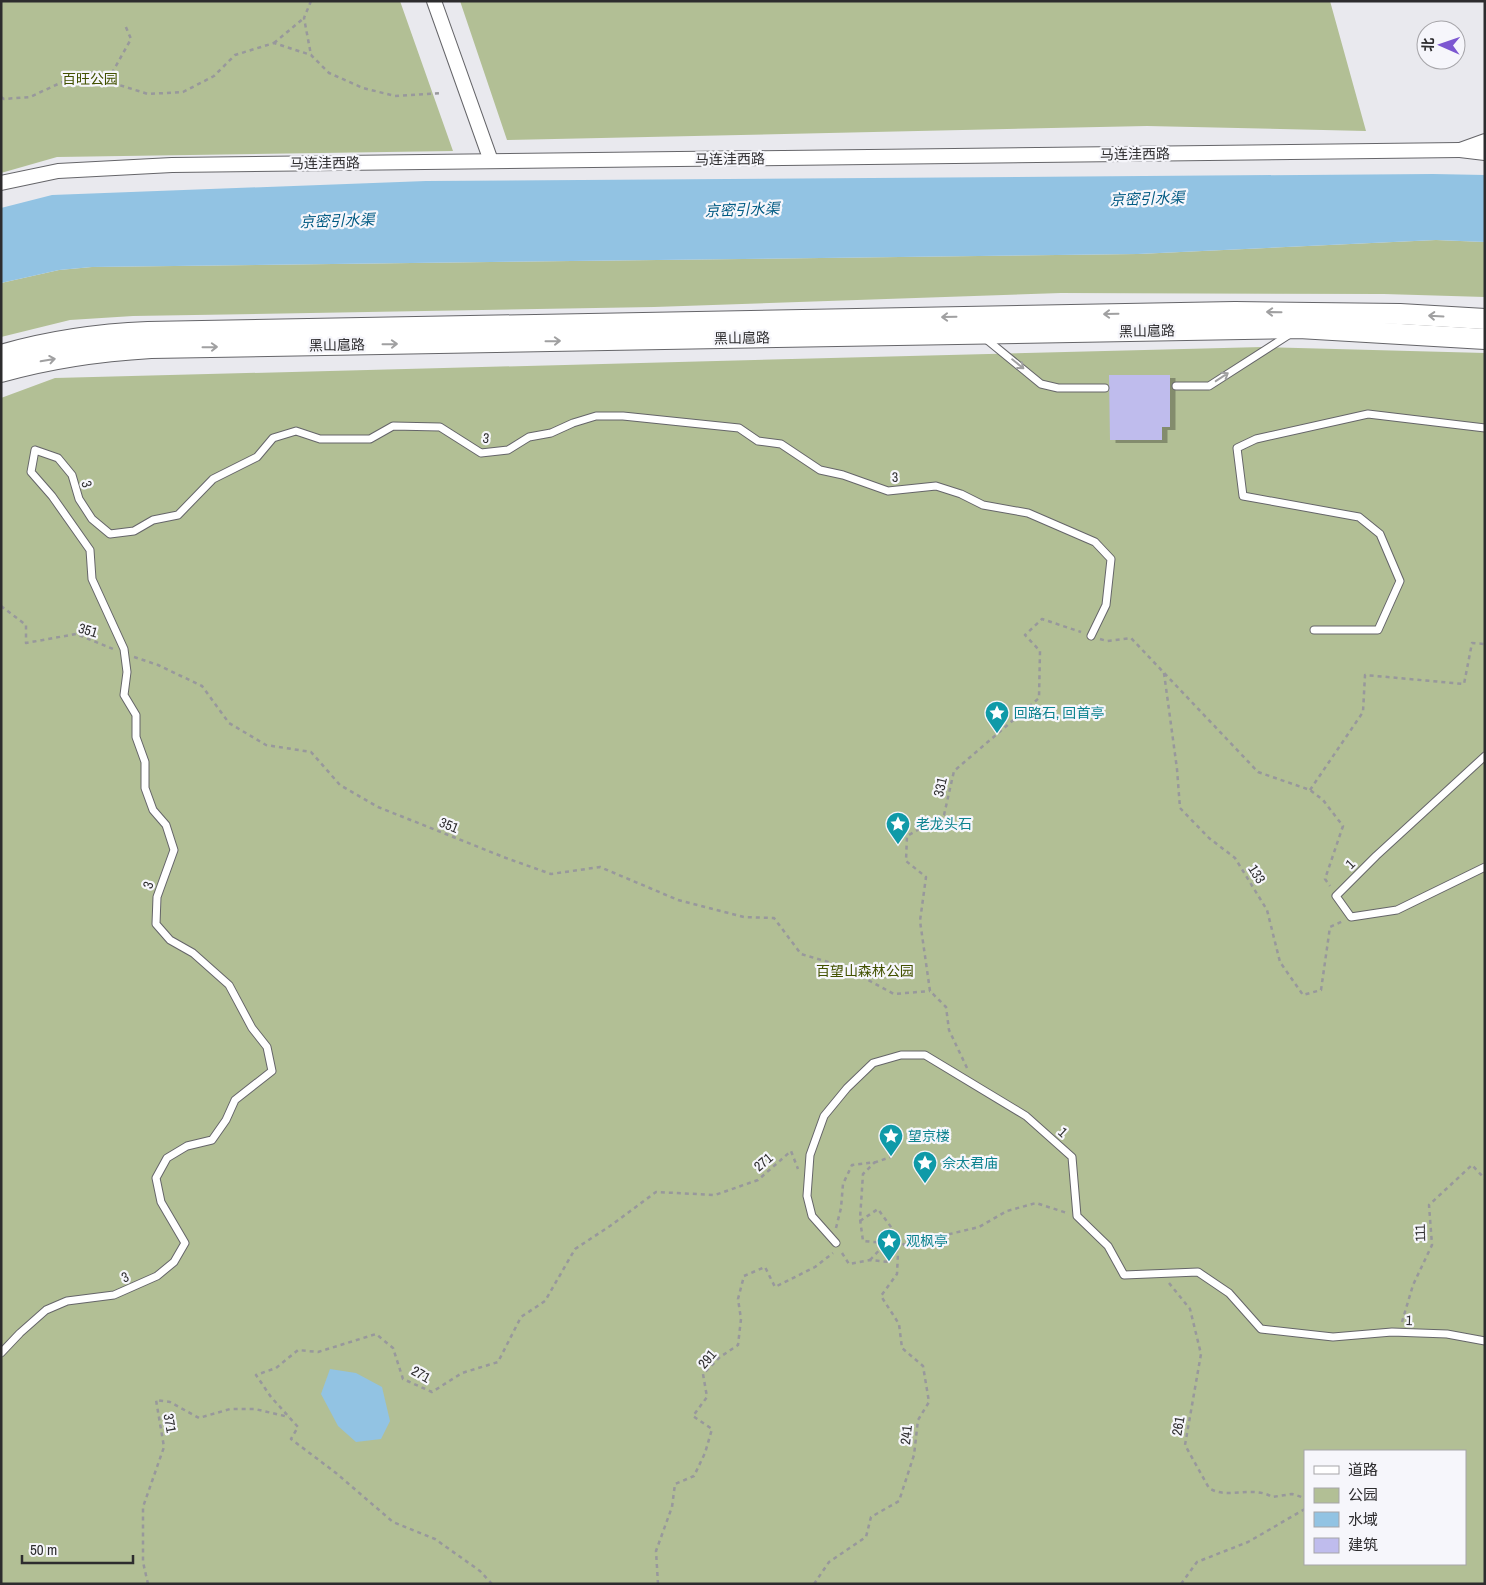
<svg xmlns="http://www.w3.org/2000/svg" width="1486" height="1585" font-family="'Archivo Narrow','Noto Sans SC',sans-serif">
<defs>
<filter id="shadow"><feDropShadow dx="5.5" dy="3" stdDeviation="0" flood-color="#0004"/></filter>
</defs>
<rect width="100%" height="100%" fill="#e9e9ee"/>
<g fill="#b2bf95" fill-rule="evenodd">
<polygon points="1,1 400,1 453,151 57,157 1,173"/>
<polygon points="460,1 1330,1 1366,131 1147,126 507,140"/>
<polygon points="1436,240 1485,242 1485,297 1384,294 1061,293 654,307 133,316 70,320 1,337 1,283 59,270 92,267 1138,254"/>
<path d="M1263,347L1485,353V1584H1V398L55,378ZM1305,1451H1465V1564H1305Z"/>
</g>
<g fill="#92c3e3">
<polygon points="1433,174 1485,175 1485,242 1436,240 1138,254 92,267 59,270 1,283 1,208 52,195 426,181"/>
<polygon points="330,1369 356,1373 382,1387 390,1421 381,1439 356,1442 338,1426 321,1394"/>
</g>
<polygon fill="#bfbced" filter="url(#shadow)" points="1109,375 1170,375 1170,427 1162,427 1162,440 1110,440"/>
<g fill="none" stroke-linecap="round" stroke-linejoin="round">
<defs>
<g id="lane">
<polyline points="986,339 1041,384 1058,388 1105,388"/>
<polyline points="1176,386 1209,386 1290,334"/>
<polyline points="1314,630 1378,630 1400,581 1380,534 1359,517 1243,496 1237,448 1256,439 1368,414 1485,428"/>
<polyline points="1485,756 1376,856 1336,896 1351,917 1397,910 1485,867"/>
<polyline points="836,1243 812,1216 807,1196 810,1155 824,1116 847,1088 873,1063 901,1055 925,1055 1026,1116 1072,1157 1077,1216 1108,1246 1124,1275 1198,1272 1229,1293 1261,1329 1333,1337 1392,1332 1447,1334 1485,1341"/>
<polyline points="1,1353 20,1333 46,1310 67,1301 114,1295 157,1276 174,1262 185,1243 161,1202 156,1178 167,1158 187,1146 212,1140 226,1120 235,1100 272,1071 267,1047 252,1028 229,985 193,953 170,940 156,924 157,897 174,850 166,825 153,810 145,788 145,762 136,737 136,715 124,695 127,672 124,649 92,579 90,550 52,496 31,472 35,450 58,458 72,475 79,499 92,519 110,534 134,531 153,520 178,515 213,479 257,457 273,438 296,431 320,439 370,439 393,426 440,427 481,453 508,450 529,437 551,433 573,423 596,416 623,416 739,428 758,441 781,444 820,470 843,475 888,491 936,486 961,494 983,505 1028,513 1095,542 1111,559 1106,605 1091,636"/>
</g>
<g id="street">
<polyline points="434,1 491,161"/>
<polyline points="1485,141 1460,150 1485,153"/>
<polyline points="1,183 58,171 172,165 1460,150"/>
</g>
<g id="secondary">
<path d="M1,355C49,341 98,334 148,332L1235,312L1400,314L1485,319"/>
<path d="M1,372C50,358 100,351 151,348L1299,328L1485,339"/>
</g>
</defs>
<use href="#lane" stroke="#656569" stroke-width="9"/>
<use href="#street" stroke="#656569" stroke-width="16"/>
<use href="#secondary" stroke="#656569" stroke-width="22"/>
<g stroke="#98989c" stroke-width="2.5" stroke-dasharray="4 4" stroke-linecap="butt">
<polyline points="311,1 304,18 311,55"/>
<polyline points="274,43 304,18"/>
<polyline points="108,80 131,39 125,25"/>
<polyline points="1,97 4,99 30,97 71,78 91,72 116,84 148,94 183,92 214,76 235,55 274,43 311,55 329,73 363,88 395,96 441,93"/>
<polyline points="1,606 26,625 26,643 76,634 113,649"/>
<polyline points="1100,639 1107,641 1131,638 1258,772 1310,790 1323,800 1343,826 1325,879 1330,886"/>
<polyline points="134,657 158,665 202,686 229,723 266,745 311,752 340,785 378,807 506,858 551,874 600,867 678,900 744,917 774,918 801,954 842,966 894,994 930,991"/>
<polyline points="1164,673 1177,769 1180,808 1209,838 1235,858 1267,910 1280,962 1303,995 1321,990 1330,927 1343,921"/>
<polyline points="1310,790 1363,712 1365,675 1464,684 1472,643 1485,644"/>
<polyline points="967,1068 949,1030 946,1007 930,991 920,921 926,877 906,861 907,836 944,815 954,771 1039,698 1040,651 1025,635 1042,619 1081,632"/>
<polyline points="860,1221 878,1209 904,1245 979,1227 1007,1211 1036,1203 1067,1213"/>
<polyline points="836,1228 841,1208 843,1184 852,1165 876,1162 891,1157"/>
<polyline points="842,1253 849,1264 870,1260 889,1262"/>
<polyline points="870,1260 886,1243 863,1241 860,1219 863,1174 875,1162"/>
<path d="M1169,1283L1190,1309L1201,1354L1185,1445L1209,1488C1227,1500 1253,1485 1272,1497L1292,1494L1305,1498"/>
<polyline points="1402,1322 1413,1285 1432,1245 1429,1205 1472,1165 1485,1179"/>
<polyline points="148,1584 143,1562 143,1507 164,1447 156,1400 170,1402 199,1418 230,1409 255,1409 289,1417"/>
<polyline points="492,1584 480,1571 435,1539 393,1522 336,1473 291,1439 298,1427 271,1397 256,1375 276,1368 298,1350 318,1352 376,1334 393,1348 403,1379 432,1392 462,1373 498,1362 521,1317 545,1301 575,1249 610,1226 656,1192 715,1195 758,1180 791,1151 798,1169"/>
<polyline points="658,1584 656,1551 672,1507 675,1484 694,1476 705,1453 712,1429 693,1416 707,1397 703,1374 720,1357 738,1345 741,1319 738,1299 744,1276 765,1267 775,1287 815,1267 833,1253"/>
<polyline points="814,1584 829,1562 866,1537 871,1517 899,1501 914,1455 918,1420 929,1402 923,1366 902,1348 899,1324 881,1296 897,1274 898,1253 886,1243"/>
<polyline points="1181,1584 1197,1562 1248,1542 1305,1509"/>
</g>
<use href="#lane" stroke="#fff" stroke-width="7"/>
<use href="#street" stroke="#fff" stroke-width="14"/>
<use href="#secondary" stroke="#fff" stroke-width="20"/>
</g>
<defs><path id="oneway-shaft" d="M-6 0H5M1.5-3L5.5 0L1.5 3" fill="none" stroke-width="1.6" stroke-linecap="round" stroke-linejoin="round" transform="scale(1.25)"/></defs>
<g stroke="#a0a0a1">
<use href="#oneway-shaft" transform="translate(1274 312) rotate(-179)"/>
<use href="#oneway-shaft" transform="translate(1111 314) rotate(179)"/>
<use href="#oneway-shaft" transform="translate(1436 316) rotate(-177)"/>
<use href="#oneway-shaft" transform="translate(949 317) rotate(179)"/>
<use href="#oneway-shaft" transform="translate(553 341) rotate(-1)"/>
<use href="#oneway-shaft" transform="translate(390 344) rotate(-1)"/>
<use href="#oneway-shaft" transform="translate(210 347) rotate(-1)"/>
<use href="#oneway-shaft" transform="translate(48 360) rotate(-10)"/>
<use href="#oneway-shaft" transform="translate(1018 364) rotate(39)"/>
<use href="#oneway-shaft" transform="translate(1222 377) rotate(-33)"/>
</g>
<defs>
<symbol id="sight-pin" viewBox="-11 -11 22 30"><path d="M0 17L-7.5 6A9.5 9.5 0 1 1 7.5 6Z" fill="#0f9aa8" stroke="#f6f6fb"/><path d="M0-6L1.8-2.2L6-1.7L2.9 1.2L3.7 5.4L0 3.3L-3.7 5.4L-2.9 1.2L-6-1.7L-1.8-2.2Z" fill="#fff"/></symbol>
</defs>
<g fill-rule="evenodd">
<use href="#sight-pin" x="983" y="699" width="28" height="38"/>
<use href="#sight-pin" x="884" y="810" width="28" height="38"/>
<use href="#sight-pin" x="877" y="1122" width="28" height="38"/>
<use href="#sight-pin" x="911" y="1149" width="28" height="38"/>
<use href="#sight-pin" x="875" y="1227" width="28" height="38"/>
</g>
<g text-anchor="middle" stroke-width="4.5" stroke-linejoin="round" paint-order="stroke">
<g font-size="14" fill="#425100" stroke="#f6f6fb">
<text x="90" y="84">百旺公园</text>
<text x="865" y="976">百望山森林公园</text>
</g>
<g font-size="14" fill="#2d2c2e" stroke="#f6f6fb">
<text transform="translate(1135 154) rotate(-1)" y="5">马连洼西路</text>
<text transform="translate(730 159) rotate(-1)" y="5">马连洼西路</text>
<text transform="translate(325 163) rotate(-1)" y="5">马连洼西路</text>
<text transform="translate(1147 331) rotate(-1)" y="5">黑山扈路</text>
<text transform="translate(742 338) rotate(-1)" y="5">黑山扈路</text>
<text transform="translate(337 345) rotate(-1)" y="5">黑山扈路</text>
<text transform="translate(486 438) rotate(7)" y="5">3</text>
<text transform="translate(895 477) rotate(-2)" y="5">3</text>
<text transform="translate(87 484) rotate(75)" y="5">3</text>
<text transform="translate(88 630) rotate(16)" y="5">351</text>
<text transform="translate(940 787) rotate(-77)" y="5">331</text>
<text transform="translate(449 825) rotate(22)" y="5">351</text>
<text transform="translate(1350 864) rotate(-45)" y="5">1</text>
<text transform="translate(1257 874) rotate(58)" y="5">133</text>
<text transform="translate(148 885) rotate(-72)" y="5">3</text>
<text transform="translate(1063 1132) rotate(42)" y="5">1</text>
<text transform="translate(763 1162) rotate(-40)" y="5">271</text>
<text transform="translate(1420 1233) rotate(-92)" y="5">111</text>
<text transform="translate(125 1277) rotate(-23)" y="5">3</text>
<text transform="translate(1409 1320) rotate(2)" y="5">1</text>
<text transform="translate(707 1359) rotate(-49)" y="5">291</text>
<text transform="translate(421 1374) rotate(29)" y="5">271</text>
<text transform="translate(170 1423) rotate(80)" y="5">371</text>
<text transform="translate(1178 1426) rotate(-80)" y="5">261</text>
<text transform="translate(906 1435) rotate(-84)" y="5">241</text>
</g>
<g font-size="14" fill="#0d838f" stroke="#f6f6fb" text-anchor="start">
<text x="1014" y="718">回路石, 回首亭</text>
<text x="916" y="829">老龙头石</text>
<text x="908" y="1141">望京楼</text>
<text x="942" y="1168">佘太君庙</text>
<text x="906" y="1246">观枫亭</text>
</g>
<g font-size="15" font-style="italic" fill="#005a83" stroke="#f6f6fb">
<text transform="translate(1147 199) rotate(-2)" y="5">京密引水渠</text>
<text transform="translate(742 210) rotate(-2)" y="5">京密引水渠</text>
<text transform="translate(337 221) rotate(-2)" y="5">京密引水渠</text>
</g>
</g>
<rect width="1486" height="1585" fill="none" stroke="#2d2c2e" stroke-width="5"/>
<rect x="1304" y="1450" width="162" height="115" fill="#f6f6fb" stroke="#a6a5a9"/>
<rect x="1314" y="1466" width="25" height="8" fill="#ffffff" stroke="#a6a5a9"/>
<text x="1348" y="1475" font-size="15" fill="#2d2c2e">道路</text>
<rect x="1314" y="1488" width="25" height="15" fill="#b2bf95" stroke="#a6a5a9"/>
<text x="1348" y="1500" font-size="15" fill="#2d2c2e">公园</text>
<rect x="1314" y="1512" width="25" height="15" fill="#92c3e3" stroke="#a6a5a9"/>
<text x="1348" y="1525" font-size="15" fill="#2d2c2e">水域</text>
<rect x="1314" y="1538" width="25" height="15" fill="#bfbced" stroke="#a6a5a9"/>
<text x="1348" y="1550" font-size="15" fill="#2d2c2e">建筑</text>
<g transform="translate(1441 45) rotate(272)"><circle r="24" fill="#f6f6fb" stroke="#a6a5a9"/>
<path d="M0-4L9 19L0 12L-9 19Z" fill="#7c57d1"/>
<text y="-8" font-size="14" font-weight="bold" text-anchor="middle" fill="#2d2c2e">北</text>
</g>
<path d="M22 1555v8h111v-8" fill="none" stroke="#2d2c2e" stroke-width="2.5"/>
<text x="30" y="1555" font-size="15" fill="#2d2c2e" stroke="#f6f6fb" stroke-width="4" paint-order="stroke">50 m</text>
</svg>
